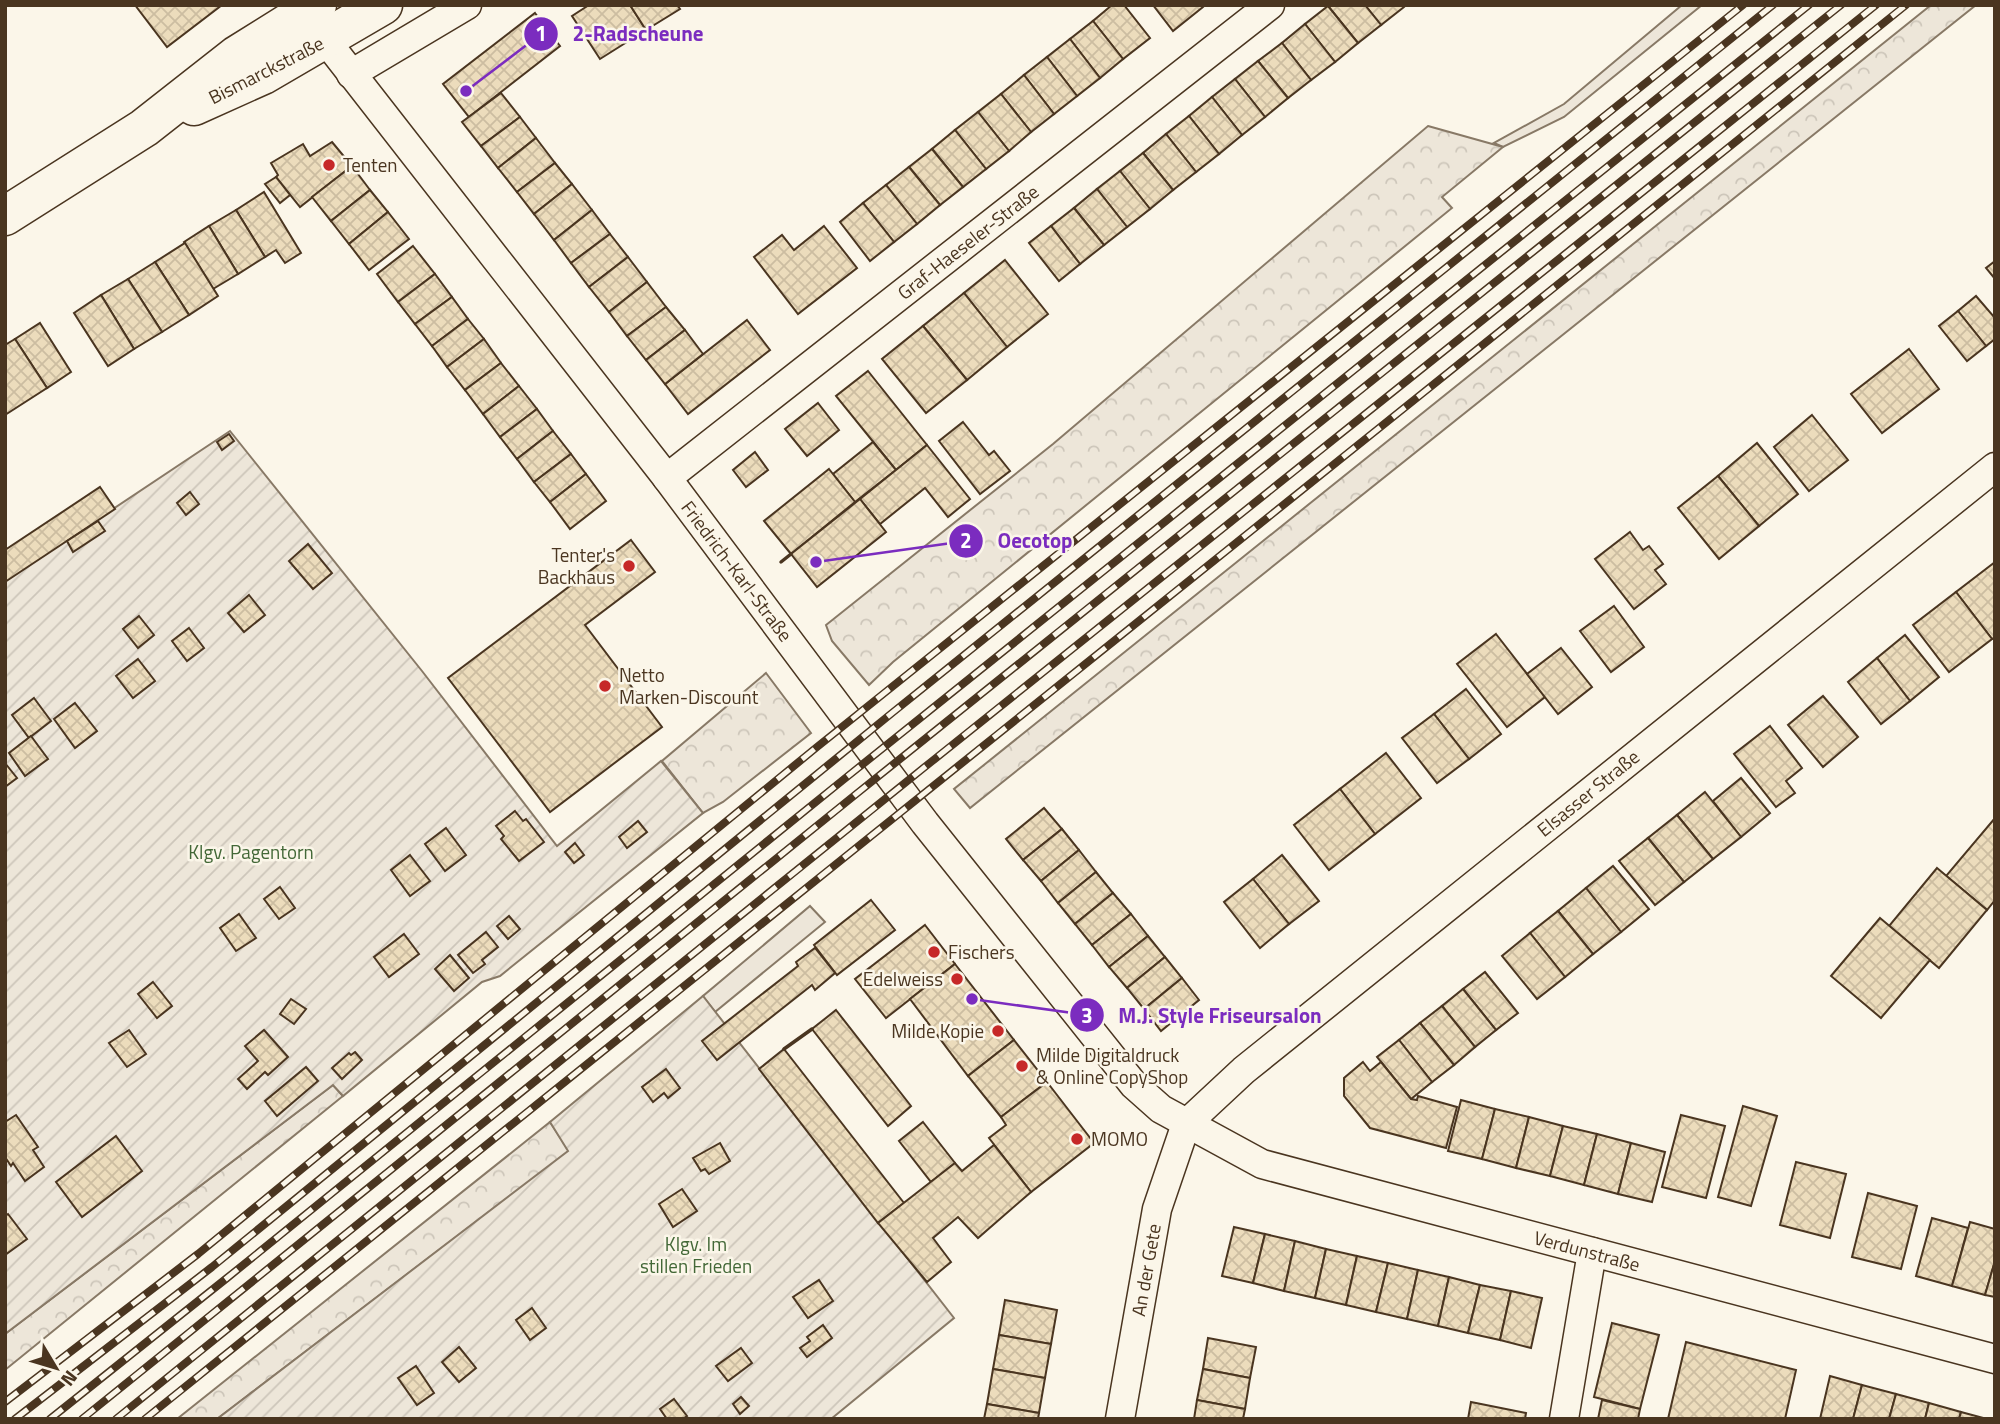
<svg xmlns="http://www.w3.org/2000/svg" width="2000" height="1424" font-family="'Titillium Web',sans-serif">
<defs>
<pattern id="forest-crowns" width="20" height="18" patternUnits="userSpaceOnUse" patternTransform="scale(1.75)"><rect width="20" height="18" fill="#ede6d9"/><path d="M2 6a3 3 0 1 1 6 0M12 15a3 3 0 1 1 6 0" fill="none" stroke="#cdc6ba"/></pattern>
<pattern id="garden-furrows" width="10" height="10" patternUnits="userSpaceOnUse" patternTransform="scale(1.75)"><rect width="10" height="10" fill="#ede6d9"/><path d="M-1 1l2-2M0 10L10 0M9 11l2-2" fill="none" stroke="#cdc6ba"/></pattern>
<pattern id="building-cross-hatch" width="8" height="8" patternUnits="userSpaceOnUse" patternTransform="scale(1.75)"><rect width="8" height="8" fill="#ecdcbc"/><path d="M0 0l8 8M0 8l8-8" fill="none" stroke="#ccbda1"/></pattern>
</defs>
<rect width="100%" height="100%" fill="#fbf6e9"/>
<g fill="#ede6d9" stroke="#887966" stroke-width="2">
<polygon points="1682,5 1702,5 1564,117 1503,147 1494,143 1564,104"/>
<polygon points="810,906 825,922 715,1012 703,996"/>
</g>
<g fill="url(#forest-crowns)" stroke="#887966" stroke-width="2">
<polygon points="1931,5 1976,5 970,808 954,789"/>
<polygon points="1428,126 1503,147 1442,197 1452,208 893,662 869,685 832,641 826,625 1053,444"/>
<polygon points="766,673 811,733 723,802 703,813 662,761"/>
<polygon points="333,1085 343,1096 5,1370 5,1334"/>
<polygon points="550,1122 569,1151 217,1419 177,1419"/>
</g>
<g fill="url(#garden-furrows)" stroke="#887966" stroke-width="2">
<polygon points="230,431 422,671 557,846 661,761 703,813 500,976 482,982 343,1096 333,1085 5,1334 5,581"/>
<polygon points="703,996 954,1318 831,1419 217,1419 568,1151 550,1122"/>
</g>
<g fill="url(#building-cross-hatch)" stroke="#4a3520" stroke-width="2">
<polygon points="135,5 222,5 167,47"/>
<polygon points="589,5 630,5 646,30 600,59 572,16"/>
<polygon points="630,5 677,5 680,9 646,30"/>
<polygon points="1112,5 1124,5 1150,38 1123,59 1093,21"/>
<polygon points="1153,5 1202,5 1203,7 1173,31"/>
<polygon points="1365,5 1403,5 1404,7 1381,25"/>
<polygon points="1365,5 1381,25 1358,43 1328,6"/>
<polygon points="1328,6 1358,43 1335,62 1305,24"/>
<polygon points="535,13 560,46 469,117 443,84"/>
<polygon points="1093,21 1123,59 1100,78 1070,39"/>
<polygon points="1305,24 1335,62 1311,80 1282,43"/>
<polygon points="1070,39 1100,78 1077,96 1047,57"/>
<polygon points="1282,43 1311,80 1288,98 1258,61"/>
<polygon points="1047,57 1077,96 1054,114 1024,75"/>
<polygon points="1258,61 1288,98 1265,117 1235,79"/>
<polygon points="1024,75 1054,114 1031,132 1001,94"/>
<polygon points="1235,79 1265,117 1242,135 1212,97"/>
<polygon points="501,93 520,117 481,146 462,122"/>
<polygon points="1001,94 1031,132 1009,151 978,112"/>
<polygon points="1212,97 1242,135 1219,154 1189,116"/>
<polygon points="978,112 1009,151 986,169 955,130"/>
<polygon points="1189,116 1219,154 1196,172 1166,134"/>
<polygon points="520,117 536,138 498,168 481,146"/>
<polygon points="955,130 986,169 963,187 932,149"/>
<polygon points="1166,134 1196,172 1173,190 1143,153"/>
<polygon points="536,138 555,163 517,192 498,168"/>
<polygon points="332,142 352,166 300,207 276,177 278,175 271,163 303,144 310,156"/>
<polygon points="932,149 963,187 940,205 909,167"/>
<polygon points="1143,153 1173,190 1150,209 1120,171"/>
<polygon points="555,163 572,184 534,214 517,192"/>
<polygon points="352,166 370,190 331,221 312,197"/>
<polygon points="909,167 940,205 917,224 886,185"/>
<polygon points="1120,171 1150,209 1127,227 1097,189"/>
<polygon points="276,177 290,195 280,203 265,184"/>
<polygon points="572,184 592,210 554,240 534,214"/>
<polygon points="886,185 917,224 894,242 863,203"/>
<polygon points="1097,189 1127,227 1104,245 1074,208"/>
<polygon points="370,190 388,212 349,244 331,221"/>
<polygon points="264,192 301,253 285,263 276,250 265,257 236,210"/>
<polygon points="863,203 894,242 870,261 840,222"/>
<polygon points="1074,208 1104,245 1080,264 1051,226"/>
<polygon points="236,210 265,257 238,274 209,226"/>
<polygon points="592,210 610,234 571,263 554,240"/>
<polygon points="388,212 409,239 369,270 349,244"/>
<polygon points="209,226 238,274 213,289 184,242"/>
<polygon points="824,226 857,268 798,314 754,257 782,235 794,250"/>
<polygon points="1051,226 1080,264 1059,281 1029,243"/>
<polygon points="610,234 628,257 589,287 571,263"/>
<polygon points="185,243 218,296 189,315 155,262"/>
<polygon points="413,246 435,274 398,302 377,274"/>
<polygon points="628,257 647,282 609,312 589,287"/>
<polygon points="1005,260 1048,314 1007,347 964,293"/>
<polygon points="1995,261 1995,279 1986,268"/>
<polygon points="155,262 189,315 162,332 128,279"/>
<polygon points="435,274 452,297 415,324 398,302"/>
<polygon points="128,279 162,332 134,349 101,295"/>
<polygon points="647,282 666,307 627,336 609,312"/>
<polygon points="964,293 1007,347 967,380 923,326"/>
<polygon points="101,295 134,349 108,366 74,313"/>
<polygon points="1976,296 1995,318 1995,339 1986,346 1958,311"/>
<polygon points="452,297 468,319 432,346 415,324"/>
<polygon points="666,307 685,330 646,360 627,336"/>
<polygon points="1958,311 1986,346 1967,361 1939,326"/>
<polygon points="468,319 484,339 447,367 432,346"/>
<polygon points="747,320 770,350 688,414 665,384"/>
<polygon points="40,323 71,372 47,388 15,339"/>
<polygon points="923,326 967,380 926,413 882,359"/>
<polygon points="685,330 703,354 665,384 646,360"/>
<polygon points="15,339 47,388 5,415 5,345"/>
<polygon points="484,339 501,363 465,390 447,367"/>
<polygon points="1909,349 1939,389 1882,433 1851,394"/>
<polygon points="501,363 519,386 483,414 465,390"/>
<polygon points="868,371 927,445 896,470 836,396"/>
<polygon points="519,386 537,409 500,437 483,414"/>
<polygon points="818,403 839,430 807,456 785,429"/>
<polygon points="537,409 553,431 517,459 500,437"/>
<polygon points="1812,415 1848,460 1809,491 1774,447"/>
<polygon points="963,422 989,455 994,451 1010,471 980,494 939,441"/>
<polygon points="553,431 571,454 534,482 517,459"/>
<polygon points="229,434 234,441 222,450 217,442"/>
<polygon points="873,442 896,470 855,502 833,474"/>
<polygon points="1757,443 1798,494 1759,526 1718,476"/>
<polygon points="927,445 970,499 948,517 925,488 880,524 860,499"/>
<polygon points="755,452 768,470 746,487 733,470"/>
<polygon points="571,454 586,474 550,502 534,482"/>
<polygon points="829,469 855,502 791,554 764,521"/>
<polygon points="586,474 606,501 570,529 550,502"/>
<polygon points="1718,476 1759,526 1719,559 1678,508"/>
<polygon points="100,487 115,509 5,582 5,550"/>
<polygon points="190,492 199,504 186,515 177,503"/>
<polygon points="860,499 886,532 817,587 791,554"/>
<polygon points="98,521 105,531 73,552 67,541"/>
<polygon points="1630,532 1643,550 1649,546 1663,564 1655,570 1666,584 1634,609 1595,559"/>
<polygon points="631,540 655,572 585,625 662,727 550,812 448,678"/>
<polygon points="308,544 332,573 313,589 289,561"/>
<polygon points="1995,562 1995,637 1992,639 1956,592"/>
<polygon points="1956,592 1992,639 1949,672 1913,625"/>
<polygon points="249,595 265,615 244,632 228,613"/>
<polygon points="1614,606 1644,647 1611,672 1580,631"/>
<polygon points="139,616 154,635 138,648 123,629"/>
<polygon points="189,628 204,648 187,661 172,641"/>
<polygon points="1496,634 1545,697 1507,727 1457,664"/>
<polygon points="1905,635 1939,677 1910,701 1877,658"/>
<polygon points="1561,648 1592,687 1558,714 1527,674"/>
<polygon points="1877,658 1910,701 1881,724 1848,682"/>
<polygon points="138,659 155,681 133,698 116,676"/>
<polygon points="1466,689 1501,734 1469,759 1434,714"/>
<polygon points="1823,696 1858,737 1823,767 1788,725"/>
<polygon points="34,698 51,721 29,738 12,715"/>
<polygon points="75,703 97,731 75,748 54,719"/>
<polygon points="1434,714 1469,759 1437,783 1402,738"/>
<polygon points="1770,726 1802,768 1786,781 1795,793 1776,807 1734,754"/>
<polygon points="31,736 48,759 25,776 9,753"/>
<polygon points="1386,753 1421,798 1375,834 1340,789"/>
<polygon points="5,763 17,778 5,787"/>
<polygon points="1741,778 1770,813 1741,837 1713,801"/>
<polygon points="1340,789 1375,834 1329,870 1294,825"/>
<polygon points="1705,792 1741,837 1713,859 1677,815"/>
<polygon points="1044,808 1062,829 1023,860 1006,839"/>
<polygon points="515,811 523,821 526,819 544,842 519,861 501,839 504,836 496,826"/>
<polygon points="1677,815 1713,859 1684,882 1648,838"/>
<polygon points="1995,818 1995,900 1987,910 1946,876"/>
<polygon points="638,821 647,832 627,848 619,837"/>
<polygon points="446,828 466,855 445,871 425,844"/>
<polygon points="1062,829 1079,850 1041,881 1023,860"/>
<polygon points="1648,838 1684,882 1655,905 1619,861"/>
<polygon points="575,843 584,855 574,863 565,852"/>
<polygon points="1079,850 1096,872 1058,903 1041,881"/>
<polygon points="410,855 430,881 410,896 391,870"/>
<polygon points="1282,855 1319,901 1289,924 1253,879"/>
<polygon points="1613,866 1649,909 1621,932 1586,888"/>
<polygon points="1937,868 1987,910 1939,968 1889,926"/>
<polygon points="1096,872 1113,893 1075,924 1058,903"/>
<polygon points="1253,879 1289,924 1260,948 1224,902"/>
<polygon points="280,887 295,908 279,919 264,899"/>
<polygon points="1586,888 1621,932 1593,954 1558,911"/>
<polygon points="1113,893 1131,914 1092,945 1075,924"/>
<polygon points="871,900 895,930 837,975 814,945"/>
<polygon points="1558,911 1593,954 1565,977 1530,933"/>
<polygon points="239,914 256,938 236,951 220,928"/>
<polygon points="1131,914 1148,936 1109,967 1092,945"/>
<polygon points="509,916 520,929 508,939 497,926"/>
<polygon points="1880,918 1930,960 1881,1018 1831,976"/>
<polygon points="925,925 955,964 886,1018 855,979"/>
<polygon points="486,932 498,947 482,960 485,964 473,973 458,955"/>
<polygon points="1530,933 1565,977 1537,999 1502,956"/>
<polygon points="404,934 419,954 389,977 374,957"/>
<polygon points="1148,936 1165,957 1127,988 1109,967"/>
<polygon points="815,948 835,973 815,990 812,985 717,1060 702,1041 798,966 796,962"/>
<polygon points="450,955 469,978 454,991 435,969"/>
<polygon points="1165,957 1182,978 1144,1009 1127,988"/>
<polygon points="955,964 1014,1040 968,1076 910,999"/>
<polygon points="1485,972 1518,1013 1496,1030 1463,989"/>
<polygon points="1182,978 1199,1000 1161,1031 1144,1009"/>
<polygon points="153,982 172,1006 157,1018 138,994"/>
<polygon points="1463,989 1496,1030 1475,1047 1442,1006"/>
<polygon points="291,999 306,1009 294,1024 280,1014"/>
<polygon points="1442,1006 1475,1047 1454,1065 1420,1023"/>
<polygon points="836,1010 911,1106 888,1126 812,1029"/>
<polygon points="1420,1023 1454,1065 1432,1082 1399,1040"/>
<polygon points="129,1030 146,1054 127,1067 109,1043"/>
<polygon points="264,1030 288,1057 268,1075 265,1072 247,1089 238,1079 258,1061 245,1046"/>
<polygon points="1014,1040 1047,1082 1001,1117 968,1076"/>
<polygon points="1399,1040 1432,1082 1411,1099 1377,1057"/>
<polygon points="784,1049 904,1203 878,1223 759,1069"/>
<polygon points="355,1052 362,1060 342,1079 332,1068 349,1053 351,1055"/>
<polygon points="1363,1062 1370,1071 1381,1062 1411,1099 1417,1100 1418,1096 1457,1107 1446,1148 1370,1128 1344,1096 1344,1078"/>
<polygon points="306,1067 318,1081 277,1116 265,1101"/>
<polygon points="666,1069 680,1088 668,1098 664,1093 653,1102 642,1087"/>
<polygon points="1047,1082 1094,1143 1031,1192 989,1138 1006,1125 1001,1117"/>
<polygon points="1461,1100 1495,1109 1482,1159 1448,1151"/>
<polygon points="1743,1106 1777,1116 1751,1206 1718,1197"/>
<polygon points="1495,1109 1529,1117 1516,1168 1482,1159"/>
<polygon points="16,1115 38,1147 33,1150 44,1167 25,1181 13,1163 11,1166 5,1157 5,1122"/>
<polygon points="1681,1115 1725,1126 1706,1198 1662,1187"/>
<polygon points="1529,1117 1563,1126 1550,1176 1516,1168"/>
<polygon points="923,1122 955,1163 931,1182 899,1141"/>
<polygon points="1563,1126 1597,1134 1584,1185 1550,1176"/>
<polygon points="1597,1134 1631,1143 1618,1194 1584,1185"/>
<polygon points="116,1136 142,1171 82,1217 56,1182"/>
<polygon points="720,1143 730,1161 709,1174 705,1169 701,1171 693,1158"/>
<polygon points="1631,1143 1665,1152 1652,1202 1618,1194"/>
<polygon points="994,1145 1031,1192 978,1238 958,1217 933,1238 951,1262 927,1282 878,1223 955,1163 962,1171"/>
<polygon points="1796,1162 1846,1174 1830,1238 1780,1225"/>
<polygon points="682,1189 697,1211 673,1227 659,1204"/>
<polygon points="1868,1193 1917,1206 1901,1269 1852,1257"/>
<polygon points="8,1214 27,1239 5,1255 5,1216"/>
<polygon points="1932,1218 1968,1228 1952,1286 1916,1276"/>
<polygon points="1970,1222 1995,1229 1995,1261 1985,1295 1952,1286"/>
<polygon points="1234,1227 1265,1234 1253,1283 1222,1276"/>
<polygon points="1265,1234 1295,1241 1284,1291 1253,1283"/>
<polygon points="1295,1241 1326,1249 1315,1298 1284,1291"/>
<polygon points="1326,1249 1357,1256 1346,1305 1315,1298"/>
<polygon points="1357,1256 1388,1263 1376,1312 1346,1305"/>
<polygon points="1995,1261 1995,1297 1985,1295"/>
<polygon points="1388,1263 1418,1270 1407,1319 1376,1312"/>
<polygon points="1418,1270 1449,1277 1438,1326 1407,1319"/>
<polygon points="1449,1277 1480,1285 1468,1333 1438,1326"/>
<polygon points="819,1280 833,1301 808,1318 793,1297"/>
<polygon points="1480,1285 1511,1291 1500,1340 1468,1333"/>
<polygon points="1511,1291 1542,1298 1531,1348 1500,1340"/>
<polygon points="1005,1300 1057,1310 1051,1344 999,1335"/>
<polygon points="532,1308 546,1328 530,1340 516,1320"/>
<polygon points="1612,1323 1659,1335 1640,1409 1594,1397"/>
<polygon points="823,1325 832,1338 807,1357 800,1348 810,1341 807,1337"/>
<polygon points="999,1335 1051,1344 1045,1378 993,1369"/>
<polygon points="1208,1338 1256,1347 1250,1378 1203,1369"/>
<polygon points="1686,1342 1796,1370 1785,1419 1668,1419"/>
<polygon points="459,1347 476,1368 459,1382 442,1362"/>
<polygon points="741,1348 752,1363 728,1381 716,1366"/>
<polygon points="416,1366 434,1393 417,1405 398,1378"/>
<polygon points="993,1369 1045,1378 1039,1413 987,1404"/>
<polygon points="1203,1369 1250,1378 1245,1409 1197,1400"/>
<polygon points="1830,1376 1862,1385 1853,1419 1820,1419"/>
<polygon points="1862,1385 1896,1394 1889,1419 1853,1419"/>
<polygon points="1896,1394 1929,1403 1925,1419 1889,1419"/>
<polygon points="741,1397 749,1406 740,1414 733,1404"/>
<polygon points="674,1399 687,1416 683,1419 667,1419 660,1409"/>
<polygon points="1197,1400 1245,1409 1243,1419 1194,1419"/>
<polygon points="1602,1400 1640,1409 1638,1419 1598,1419"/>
<polygon points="1471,1402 1526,1413 1525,1419 1468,1419"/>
<polygon points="1929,1403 1961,1412 1959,1419 1925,1419"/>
<polygon points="987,1404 1039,1413 1038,1419 984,1419"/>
<polygon points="1961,1412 1987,1419 1959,1419"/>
</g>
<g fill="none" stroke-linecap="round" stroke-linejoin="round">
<defs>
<g id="minor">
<polyline points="313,24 667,478 925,823 1134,1085 1161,1109 1262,1164 1995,1359"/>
<polyline points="351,74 467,5"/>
<polyline points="667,478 1270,5"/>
<polyline points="1120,1419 1157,1209 1186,1124 1244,1070 1995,467"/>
<polyline points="1564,1419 1592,1252"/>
</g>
<g id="primary">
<polyline points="194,106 263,75 383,5"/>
<polyline points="5,216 144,128 237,55 317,5"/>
</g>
</defs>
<use href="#minor" stroke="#4a3520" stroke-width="31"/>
<use href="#primary" stroke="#4a3520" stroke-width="41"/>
<use href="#minor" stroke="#fbf6e9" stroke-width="28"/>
<use href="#primary" stroke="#fbf6e9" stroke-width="38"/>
<defs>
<g id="rail">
<polyline points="5,1402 198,1254 817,747 1743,5"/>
<polyline points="15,1419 212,1267 892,713 1773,5"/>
<polyline points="50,1419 227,1278 843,780 1809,5"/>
<polyline points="82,1419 855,795 1841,5"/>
<polyline points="116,1419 931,762 1876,5"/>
<polyline points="145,1419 1906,5"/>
</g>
</defs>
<use href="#rail" stroke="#4a3520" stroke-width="8"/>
<use href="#rail" stroke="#fbf6e9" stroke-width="5" stroke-dasharray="16" stroke-linecap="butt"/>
<g stroke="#4a3520" stroke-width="3.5">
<polyline points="781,562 791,554"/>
<polyline points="784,1049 812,1029"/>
</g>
</g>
<g fill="#c62828" stroke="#fbf6e9" stroke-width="2.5">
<circle cx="329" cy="165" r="7"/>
<circle cx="629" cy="566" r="7"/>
<circle cx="605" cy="686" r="7"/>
<circle cx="934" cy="952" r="7"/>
<circle cx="957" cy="979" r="7"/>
<circle cx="998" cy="1031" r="7"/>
<circle cx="1022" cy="1066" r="7"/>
<circle cx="1077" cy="1139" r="7"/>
</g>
<g text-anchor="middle" stroke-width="5" stroke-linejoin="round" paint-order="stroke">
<g font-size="19" fill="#4a3520" stroke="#fbf6e9">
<text transform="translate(266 70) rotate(-27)" y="7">Bismarckstraße</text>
<text transform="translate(968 242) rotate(-38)" y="7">Graf-Haeseler-Straße</text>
<text transform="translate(737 571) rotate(53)" y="7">Friedrich-Karl-Straße</text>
<text transform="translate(1588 793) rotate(-39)" y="7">Elsasser Straße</text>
<text transform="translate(1587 1251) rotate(15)" y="7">Verdunstraße</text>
<text transform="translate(1146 1270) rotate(-80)" y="7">An der Gete</text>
</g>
<g font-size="19" fill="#4a3520" stroke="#fbf6e9" text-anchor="start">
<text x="343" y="172">Tenten</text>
<text x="615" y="562" text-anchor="end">Tenter's<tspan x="615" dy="22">Backhaus</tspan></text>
<text x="619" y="682">Netto<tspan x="619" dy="22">Marken-Discount</tspan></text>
<text x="948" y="959">Fischers</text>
<text x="943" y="986" text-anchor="end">Edelweiss</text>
<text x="984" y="1038" text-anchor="end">Milde Kopie</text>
<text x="1036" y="1062">Milde Digitaldruck<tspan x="1036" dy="22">&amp; Online CopyShop</tspan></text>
<text x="1091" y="1146">MOMO</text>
</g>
<g font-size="19" fill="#436837" stroke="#fbf6e9">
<text x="251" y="859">Klgv. Pagentorn</text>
<text x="696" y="1251">Klgv. Im<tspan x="696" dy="22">stillen Frieden</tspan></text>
</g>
</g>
<path fill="none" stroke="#7b2cbf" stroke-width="2.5" d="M466 91L541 34M816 562L966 541M972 999L1087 1015"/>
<g fill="#7b2cbf" stroke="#fbf6e9" stroke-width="2.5">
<circle cx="466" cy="91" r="7"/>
<circle cx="816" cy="562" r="7"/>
<circle cx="972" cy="999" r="7"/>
<circle cx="541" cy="34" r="18"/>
<circle cx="966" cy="541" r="18"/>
<circle cx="1087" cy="1015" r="18"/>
</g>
<g font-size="21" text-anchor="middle" font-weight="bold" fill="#fff">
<text x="541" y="41">1</text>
<text x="966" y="548">2</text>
<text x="1087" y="1023">3</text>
</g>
<g font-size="21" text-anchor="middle" font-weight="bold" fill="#7b2cbf" stroke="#fbf6e9" stroke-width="5" stroke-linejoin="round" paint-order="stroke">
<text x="638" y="41">2-Radscheune</text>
<text x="1035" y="548">Oecotop</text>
<text x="1220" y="1023">M.J. Style Friseursalon</text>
</g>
<rect width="2000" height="1424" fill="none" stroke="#4a3520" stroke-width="14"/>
<g transform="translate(56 1368) rotate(128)" stroke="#fbf6e9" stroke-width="5" paint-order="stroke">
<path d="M0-5L12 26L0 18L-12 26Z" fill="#4a3520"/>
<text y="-10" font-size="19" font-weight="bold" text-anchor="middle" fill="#4a3520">N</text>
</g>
</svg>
